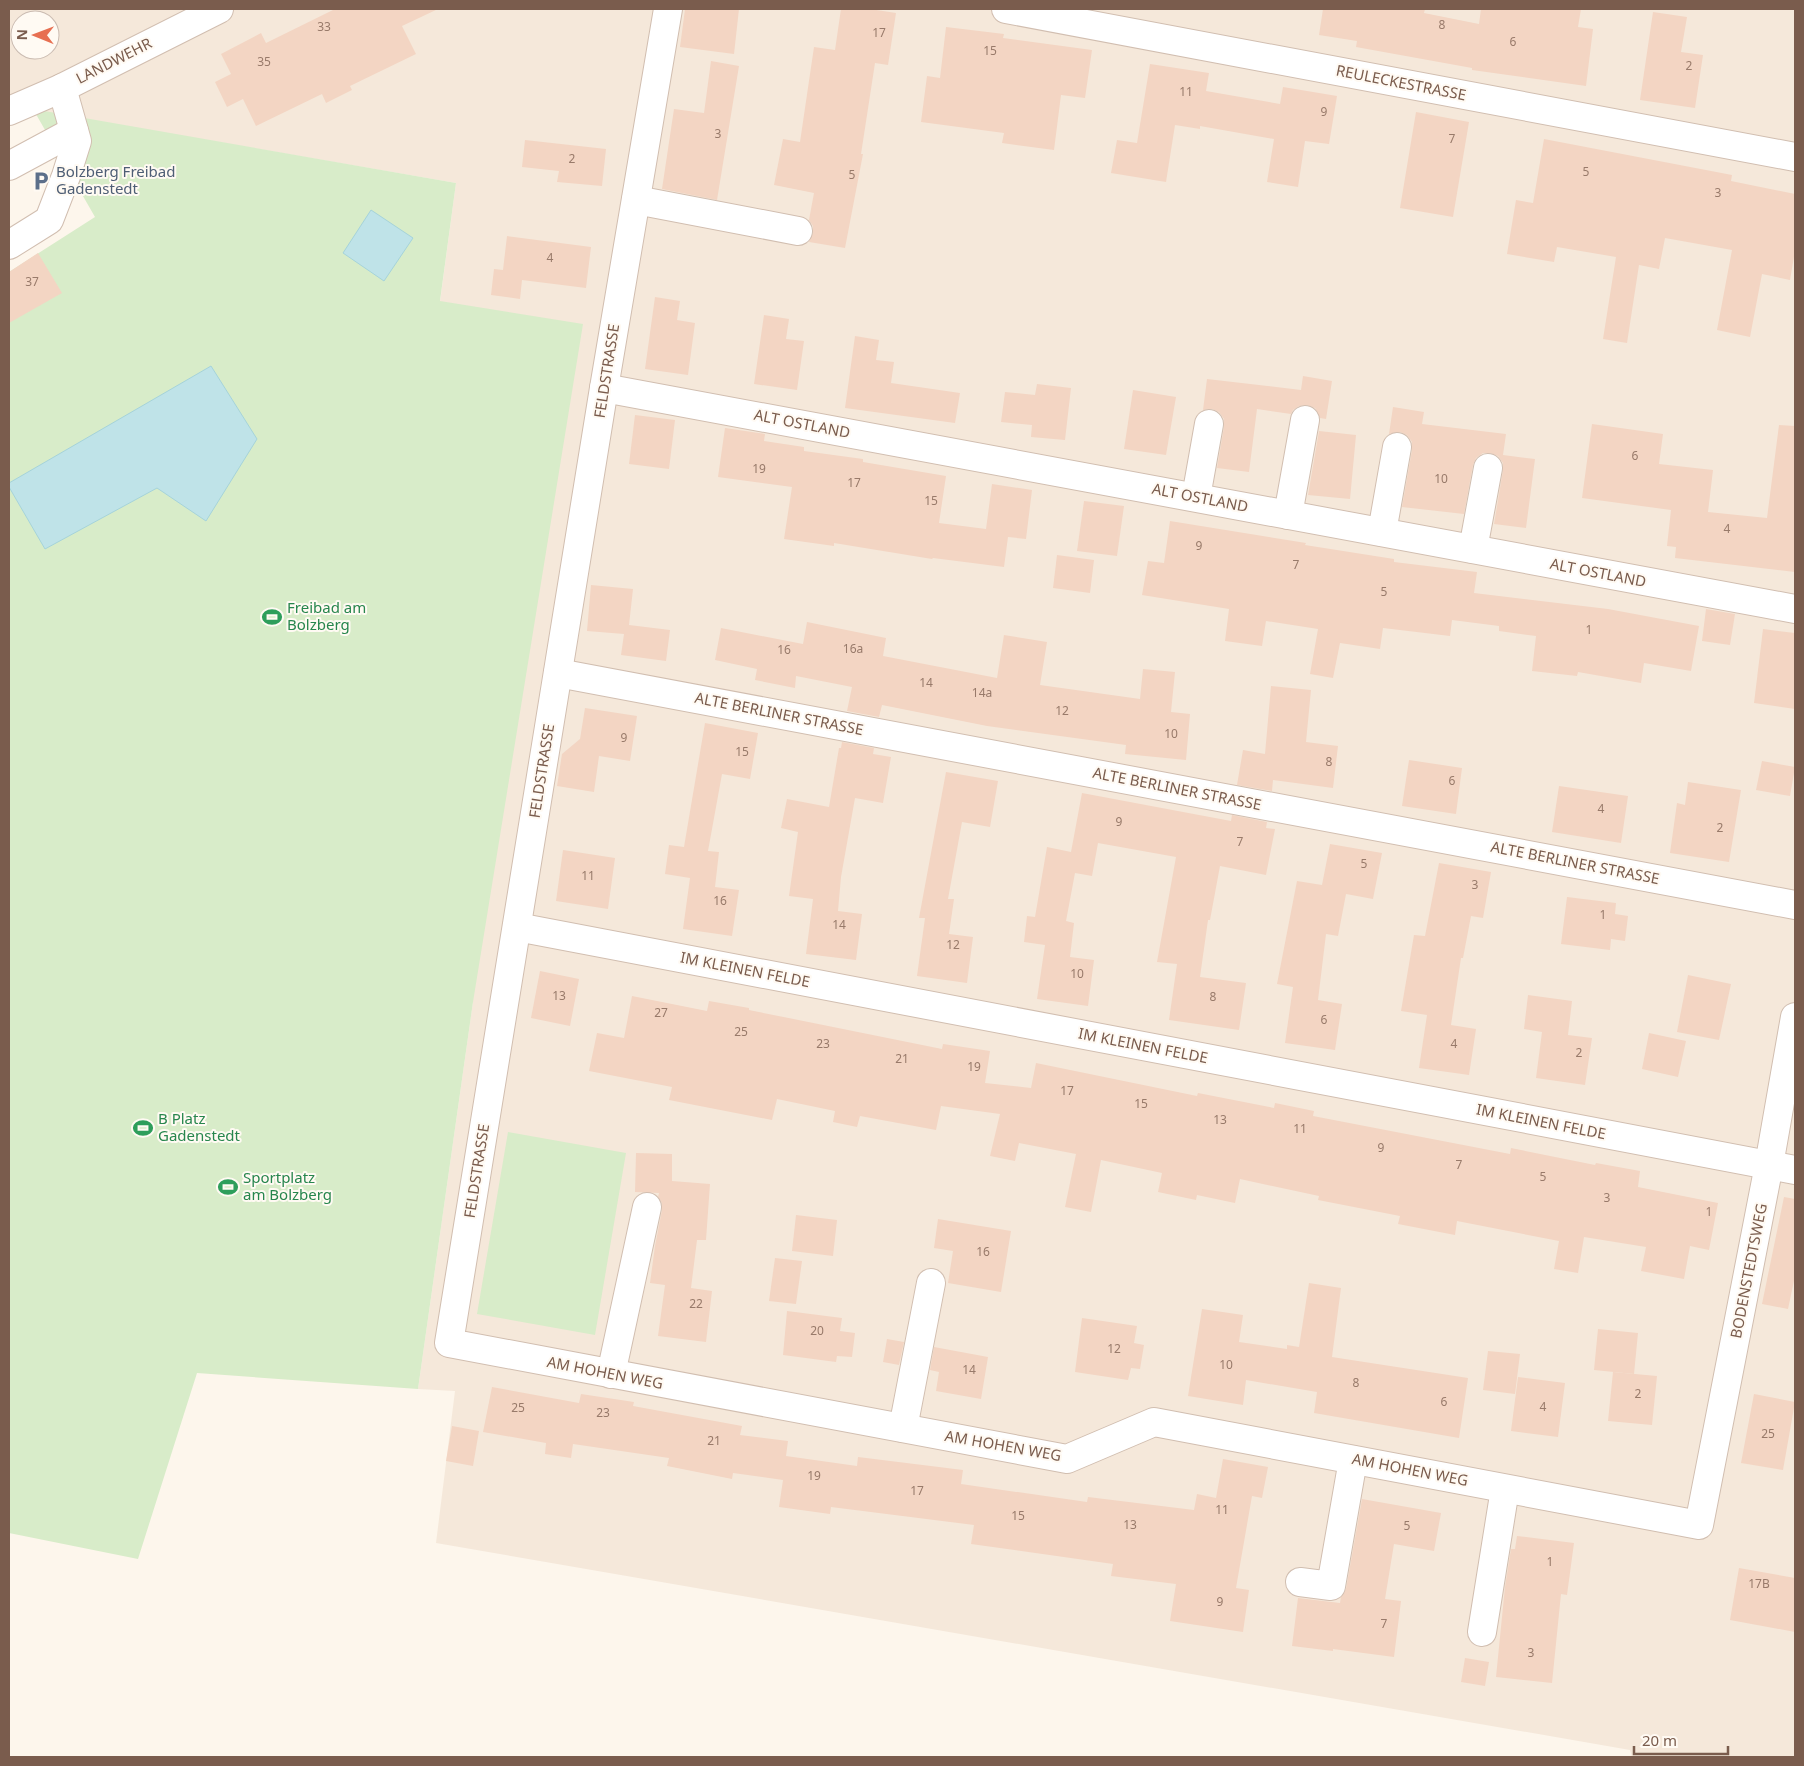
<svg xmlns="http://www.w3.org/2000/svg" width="1804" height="1766" font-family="'Noto Sans',sans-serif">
<rect width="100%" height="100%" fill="#fdf6ec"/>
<path fill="#f5e8da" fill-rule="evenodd" d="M9,9H1795V1757H1632L1630,1750L436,1543L455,1391L418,1389L473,1002L440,302L456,183L9,106ZM20,20H50V50H20Z"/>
<g fill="#d8ecc9">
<polygon points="33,109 456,183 440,301 583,324 473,1002 418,1389 197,1373 138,1559 9,1533 9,272 95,217"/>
<polygon points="508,1132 626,1153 595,1335 477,1314"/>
</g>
<g fill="#bfe3e8" stroke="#a5d3da">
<polygon points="371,210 413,238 384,281 343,253"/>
<polygon points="211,366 257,439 206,521 157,488 45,549 9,487 9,483"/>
</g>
<g fill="#f3d5c3">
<polygon points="335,9 438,9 402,26 416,54 350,86 352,90 326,103 322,94 256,126 243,99 227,107 215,82 231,74 221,54 261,33 266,43"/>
<polygon points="685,9 739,9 734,54 680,47"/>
<polygon points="841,9 870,9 896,13 888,65 875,63 861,154 863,154 845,248 809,242 813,233 813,226 809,220 814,193 774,185 783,139 800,142 814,47 835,50"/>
<polygon points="1323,9 1425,9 1424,13 1479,24 1481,9 1581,9 1578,27 1593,29 1586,86 1472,70 1472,68 1356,47 1357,41 1319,35"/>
<polygon points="1653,12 1687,17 1681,52 1703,55 1695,108 1640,100"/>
<polygon points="946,27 1004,34 1003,38 1092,50 1085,98 1061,95 1054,150 1002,143 1004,133 921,122 927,76 940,78"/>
<polygon points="711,61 739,66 717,200 662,189 674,109 704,113"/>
<polygon points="1150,64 1209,73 1206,91 1280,104 1283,87 1337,96 1329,144 1305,141 1298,187 1267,182 1274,139 1200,126 1200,129 1175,125 1166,182 1111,173 1117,140 1137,143"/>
<polygon points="1416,112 1469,122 1453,217 1400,208"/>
<polygon points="1544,139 1732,175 1731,181 1795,194 1795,251 1790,280 1762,274 1750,337 1717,330 1732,250 1665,238 1659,269 1639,265 1627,343 1603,339 1616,257 1557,247 1554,262 1507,254 1516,200 1533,203"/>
<polygon points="525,140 606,149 602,186 557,182 559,171 522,167"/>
<polygon points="507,236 591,247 586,288 522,280 520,299 491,295 494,269 503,270"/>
<polygon points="38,253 62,293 9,323 9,272"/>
<polygon points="655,297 680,301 677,320 695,323 688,375 645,369"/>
<polygon points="764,315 789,319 786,339 804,341 797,390 754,384"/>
<polygon points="855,336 879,340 876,360 894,362 891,383 960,393 955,423 845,408"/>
<polygon points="1303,376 1332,381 1326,419 1320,418 1315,408 1307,405 1299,406 1293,410 1291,414 1257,409 1249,472 1217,468 1224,427 1224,419 1219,412 1212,409 1203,410 1207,379 1301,390"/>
<polygon points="1037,384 1071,388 1065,440 1031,437 1032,425 1001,422 1005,392 1035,395"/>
<polygon points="1133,390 1176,397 1166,455 1124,449"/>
<polygon points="1393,407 1424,412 1422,424 1506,434 1503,455 1535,459 1526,528 1494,524 1503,470 1503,463 1498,456 1490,453 1483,453 1476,458 1473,465 1464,514 1402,507 1412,450 1412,442 1407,435 1400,432 1389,434"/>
<polygon points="635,415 675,420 669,469 629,464"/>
<polygon points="1592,424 1663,434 1659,464 1713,470 1708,512 1767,518 1779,425 1795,426 1795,572 1675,558 1676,547 1667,546 1671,510 1582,498"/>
<polygon points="725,428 765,434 764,441 804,447 804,451 863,459 863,462 946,476 939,523 986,529 992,484 1032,490 1026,539 1008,537 1004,567 933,558 932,559 834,543 834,546 784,539 792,487 718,477"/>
<polygon points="1319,431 1356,435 1350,499 1308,495"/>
<polygon points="1084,501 1124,506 1117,556 1077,551"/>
<polygon points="1170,521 1306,543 1305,545 1394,559 1394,562 1477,572 1474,593 1608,609 1699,626 1691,671 1644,663 1641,683 1578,672 1577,676 1532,671 1536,636 1499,631 1499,626 1452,620 1450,636 1383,628 1380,649 1340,643 1333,678 1310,674 1318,629 1266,621 1262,646 1225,641 1229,609 1142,595 1148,561 1164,563"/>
<polygon points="1057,555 1094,560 1090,593 1053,588"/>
<polygon points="591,585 633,589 629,625 670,630 666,661 621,655 624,634 587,631"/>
<polygon points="1706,609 1735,614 1730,645 1702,641"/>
<polygon points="807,622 886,638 883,656 997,678 1004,635 1047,642 1040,685 1140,699 1143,669 1175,672 1171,712 1190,714 1186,760 1125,754 1126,745 987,726 882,705 879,717 847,711 852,687 796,676 795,688 755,680 757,669 715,660 721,628 803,644"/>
<polygon points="1763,629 1795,633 1795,709 1754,703"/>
<polygon points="1271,686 1311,690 1306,742 1338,746 1333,788 1273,780 1272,791 1237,785 1243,750 1265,754"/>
<polygon points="585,708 637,716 630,761 599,756 594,792 557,786 562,754 580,739"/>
<polygon points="705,723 758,733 750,779 722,774 708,851 719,852 715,887 739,890 732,936 683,929 690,878 665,874 669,845 684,847"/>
<polygon points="842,742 874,748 873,754 891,757 883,803 855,798 841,877 838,911 862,914 856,960 806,954 813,899 789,896 798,832 781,828 787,799 829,807 839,748 841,748"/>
<polygon points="1409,760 1462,768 1456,814 1402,806"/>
<polygon points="1762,761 1795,767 1790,796 1756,790"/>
<polygon points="946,772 998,781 990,827 962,822 948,899 954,899 949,934 973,937 967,983 917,976 925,918 919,918"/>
<polygon points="1688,782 1741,790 1729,862 1670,853 1677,803 1685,805"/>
<polygon points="1559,786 1628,796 1621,843 1552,832"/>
<polygon points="1082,793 1231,821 1232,815 1267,822 1266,828 1275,829 1266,875 1220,866 1210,920 1208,920 1200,977 1246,983 1239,1030 1169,1020 1177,964 1157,962 1176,857 1098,843 1092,876 1075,873 1066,921 1074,923 1070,957 1094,960 1088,1006 1037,999 1045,945 1024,942 1027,916 1035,917 1047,847 1071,852"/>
<polygon points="1330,844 1382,853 1373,899 1346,894 1338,936 1326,934 1318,1000 1342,1004 1335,1050 1285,1043 1293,987 1277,984 1297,881 1322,885"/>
<polygon points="563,850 615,858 608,909 556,901"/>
<polygon points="1439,863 1491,872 1483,918 1471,916 1463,958 1461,958 1451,1025 1476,1029 1469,1075 1419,1068 1427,1015 1401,1011 1414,935 1425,936"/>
<polygon points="1567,897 1616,903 1615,914 1628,916 1625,941 1611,939 1610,950 1561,944"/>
<polygon points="540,971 579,979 570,1026 531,1018"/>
<polygon points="1688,975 1731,984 1719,1040 1677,1032"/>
<polygon points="1528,995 1572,1001 1568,1035 1592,1038 1585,1085 1536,1078 1542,1032 1524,1029"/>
<polygon points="632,996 707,1011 709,1001 749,1008 749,1010 942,1049 943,1044 990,1051 985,1083 1031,1088 1036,1063 1197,1096 1198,1093 1274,1108 1275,1103 1314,1111 1313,1116 1510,1154 1511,1148 1595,1165 1596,1163 1640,1171 1638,1187 1718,1203 1709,1250 1690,1246 1684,1279 1641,1271 1646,1247 1584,1237 1578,1273 1554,1269 1559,1241 1457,1221 1455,1235 1398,1224 1400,1216 1318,1200 1319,1196 1240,1179 1235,1203 1197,1195 1196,1200 1158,1192 1162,1173 1101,1160 1091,1212 1065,1207 1076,1154 1019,1143 1015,1161 990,1156 1000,1114 941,1106 936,1130 860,1116 857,1127 833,1122 835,1111 777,1099 772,1120 669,1100 672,1087 589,1071 597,1033 624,1038"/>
<polygon points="1649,1033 1686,1041 1678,1077 1642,1069"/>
<polygon points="636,1153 672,1154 672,1181 710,1184 706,1240 697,1240 691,1288 712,1291 706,1342 658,1336 665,1285 650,1283 655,1246 662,1210 662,1203 658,1197 659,1193 635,1192"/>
<polygon points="1784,1197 1795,1199 1795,1276 1788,1309 1762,1304"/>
<polygon points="796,1215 837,1220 833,1256 792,1251"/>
<polygon points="938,1219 1011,1231 1001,1292 948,1283 953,1251 934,1248"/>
<polygon points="775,1258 802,1261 796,1304 769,1301"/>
<polygon points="1309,1283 1341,1288 1332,1357 1468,1378 1459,1438 1314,1413 1317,1392 1246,1380 1243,1405 1188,1396 1202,1309 1243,1315 1239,1342 1287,1349 1287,1345 1299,1347"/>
<polygon points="787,1311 842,1318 840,1331 855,1333 852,1357 837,1356 836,1362 783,1355"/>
<polygon points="1082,1318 1137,1326 1134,1343 1144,1345 1140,1369 1131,1368 1128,1380 1075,1372"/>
<polygon points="1598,1329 1638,1333 1634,1374 1594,1370"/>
<polygon points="887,1339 904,1342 899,1365 883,1362"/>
<polygon points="934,1347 988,1357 981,1399 936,1391 939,1372 930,1370"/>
<polygon points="1488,1351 1520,1354 1515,1394 1483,1390"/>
<polygon points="1613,1372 1657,1376 1652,1425 1608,1421"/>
<polygon points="1518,1377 1565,1383 1558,1437 1511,1431"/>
<polygon points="492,1387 579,1403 581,1394 634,1402 633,1406 742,1426 740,1435 788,1441 786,1456 857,1466 858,1457 963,1470 961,1484 1087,1502 1088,1497 1194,1510 1197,1494 1216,1498 1223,1459 1268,1467 1262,1498 1252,1496 1236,1588 1249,1590 1243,1632 1170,1621 1176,1584 1111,1576 1113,1564 971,1544 974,1525 831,1507 830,1514 779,1507 783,1480 733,1473 732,1479 667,1466 669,1458 573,1444 571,1458 545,1454 546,1443 483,1432"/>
<polygon points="1754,1394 1795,1402 1783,1470 1741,1463"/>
<polygon points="452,1426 479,1431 473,1466 446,1461"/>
<polygon points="1362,1499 1441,1513 1434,1551 1394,1544 1385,1599 1401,1601 1394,1657 1333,1649 1333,1651 1292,1646 1298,1598 1340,1603 1341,1597 1346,1589"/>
<polygon points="1517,1536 1574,1543 1567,1595 1561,1594 1552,1683 1496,1677 1505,1587 1511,1549 1515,1549"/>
<polygon points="1739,1568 1795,1578 1795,1632 1730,1620"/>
<polygon points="1465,1658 1489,1662 1485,1686 1461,1682"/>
</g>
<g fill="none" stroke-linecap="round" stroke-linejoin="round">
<defs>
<g id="minor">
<polyline points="668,9 604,388 449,1343 1067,1459 1154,1422 1699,1525 1769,1165 1795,1017"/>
<polyline points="1006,9 1795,157"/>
<polyline points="9,111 62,88 219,9"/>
<polyline points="9,166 74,131"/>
<polyline points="636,200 798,231"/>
<polyline points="9,245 49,220 66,176 77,141 62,88"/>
<polyline points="604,388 1795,609"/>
<polyline points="1196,497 1209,424"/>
<polyline points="1288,515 1305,420"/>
<polyline points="1382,532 1397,447"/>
<polyline points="1473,549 1488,468"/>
<polyline points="558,673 1795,905"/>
<polyline points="517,927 1795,1170"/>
<polyline points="611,1374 647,1207"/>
<polyline points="903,1428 931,1283"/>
<polyline points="1300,1582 1331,1586 1353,1460"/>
<polyline points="1482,1632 1505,1489"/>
</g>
</defs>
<use href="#minor" stroke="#d1beb0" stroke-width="30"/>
<use href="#minor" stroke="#fff" stroke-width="28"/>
</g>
<defs>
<symbol id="parking-bare" viewBox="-9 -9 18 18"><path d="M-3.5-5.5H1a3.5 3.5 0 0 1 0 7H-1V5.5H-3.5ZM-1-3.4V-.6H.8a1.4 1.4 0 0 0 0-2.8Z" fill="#5c6f8a" stroke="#fffaf3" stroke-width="2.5" paint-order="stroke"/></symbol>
<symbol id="stadium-bare" viewBox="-9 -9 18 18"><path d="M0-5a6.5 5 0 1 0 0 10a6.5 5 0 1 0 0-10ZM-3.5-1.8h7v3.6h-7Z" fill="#2e9e5b" stroke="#fffaf3" stroke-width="2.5" paint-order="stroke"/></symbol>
</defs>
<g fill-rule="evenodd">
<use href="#parking-bare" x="27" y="167" width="28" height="28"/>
<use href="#stadium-bare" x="258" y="603" width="28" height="28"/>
<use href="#stadium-bare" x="129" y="1114" width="28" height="28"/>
<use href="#stadium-bare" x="214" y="1173" width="28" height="28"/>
</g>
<g text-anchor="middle" stroke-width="4" stroke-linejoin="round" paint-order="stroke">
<g font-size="12" fill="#987a6a">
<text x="1442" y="29">8</text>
<text x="324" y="31">33</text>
<text x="879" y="37">17</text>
<text x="1513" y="46">6</text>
<text x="990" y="55">15</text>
<text x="264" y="66">35</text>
<text x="1689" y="70">2</text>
<text x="1186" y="96">11</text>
<text x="1324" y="116">9</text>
<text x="718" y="138">3</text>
<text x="1452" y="143">7</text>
<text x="572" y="163">2</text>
<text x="1586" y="176">5</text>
<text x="852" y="179">5</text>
<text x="1718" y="197">3</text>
<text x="550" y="262">4</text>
<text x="32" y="286">37</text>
<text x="1635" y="460">6</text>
<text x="759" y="473">19</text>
<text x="1441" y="483">10</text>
<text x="854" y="487">17</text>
<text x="931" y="505">15</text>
<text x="1727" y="533">4</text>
<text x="1199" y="550">9</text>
<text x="1296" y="569">7</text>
<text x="1384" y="596">5</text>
<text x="1589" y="634">1</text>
<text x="853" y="653">16a</text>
<text x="784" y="654">16</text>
<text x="926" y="687">14</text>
<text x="982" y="697">14a</text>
<text x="1062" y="715">12</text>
<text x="1171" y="738">10</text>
<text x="624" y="742">9</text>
<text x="742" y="756">15</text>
<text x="1329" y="766">8</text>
<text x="1452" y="785">6</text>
<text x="1601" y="813">4</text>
<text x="1119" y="826">9</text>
<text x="1720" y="832">2</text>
<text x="1240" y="846">7</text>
<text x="1364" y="868">5</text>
<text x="588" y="880">11</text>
<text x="1475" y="889">3</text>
<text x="720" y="905">16</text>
<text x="1603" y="919">1</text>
<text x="839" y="929">14</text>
<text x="953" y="949">12</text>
<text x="1077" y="978">10</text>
<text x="559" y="1000">13</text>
<text x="1213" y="1001">8</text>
<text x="661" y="1017">27</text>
<text x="1324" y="1024">6</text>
<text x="741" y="1036">25</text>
<text x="823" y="1048">23</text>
<text x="1454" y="1048">4</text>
<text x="1579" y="1057">2</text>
<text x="902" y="1063">21</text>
<text x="974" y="1071">19</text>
<text x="1067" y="1095">17</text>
<text x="1141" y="1108">15</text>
<text x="1220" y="1124">13</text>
<text x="1300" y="1133">11</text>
<text x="1381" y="1152">9</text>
<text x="1459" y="1169">7</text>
<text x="1543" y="1181">5</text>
<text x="1607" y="1202">3</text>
<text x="1709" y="1216">1</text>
<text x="983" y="1256">16</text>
<text x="696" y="1308">22</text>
<text x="817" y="1335">20</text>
<text x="1114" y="1353">12</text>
<text x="1226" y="1369">10</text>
<text x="969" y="1374">14</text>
<text x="1356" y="1387">8</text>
<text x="1638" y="1398">2</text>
<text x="1444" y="1406">6</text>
<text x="1543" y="1411">4</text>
<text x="518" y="1412">25</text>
<text x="603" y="1417">23</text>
<text x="1768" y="1438">25</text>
<text x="714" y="1445">21</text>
<text x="814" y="1480">19</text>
<text x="917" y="1495">17</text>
<text x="1222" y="1514">11</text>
<text x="1018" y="1520">15</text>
<text x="1130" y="1529">13</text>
<text x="1407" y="1530">5</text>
<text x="1550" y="1566">1</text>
<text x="1759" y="1588">17B</text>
<text x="1220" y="1606">9</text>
<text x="1384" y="1628">7</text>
<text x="1531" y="1657">3</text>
</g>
<g font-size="15" fill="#7a5c4d" stroke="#fffaf3">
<text transform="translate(114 61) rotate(-27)" y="5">LANDWEHR</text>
<text transform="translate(1401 83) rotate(11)" y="5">REULECKESTRASSE</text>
<text transform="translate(607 371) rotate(-81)" y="5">FELDSTRASSE</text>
<text transform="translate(802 424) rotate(11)" y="5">ALT OSTLAND</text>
<text transform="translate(1200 498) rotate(11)" y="5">ALT OSTLAND</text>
<text transform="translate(1598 573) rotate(11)" y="5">ALT OSTLAND</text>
<text transform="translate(779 714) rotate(11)" y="5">ALTE BERLINER STRASSE</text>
<text transform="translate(542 771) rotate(-81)" y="5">FELDSTRASSE</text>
<text transform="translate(1177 789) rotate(11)" y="5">ALTE BERLINER STRASSE</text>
<text transform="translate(1575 863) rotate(11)" y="5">ALTE BERLINER STRASSE</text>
<text transform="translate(745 970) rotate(11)" y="5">IM KLEINEN FELDE</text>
<text transform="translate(1143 1046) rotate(11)" y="5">IM KLEINEN FELDE</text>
<text transform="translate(1541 1122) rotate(11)" y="5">IM KLEINEN FELDE</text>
<text transform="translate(477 1171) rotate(-81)" y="5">FELDSTRASSE</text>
<text transform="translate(1749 1271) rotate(-79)" y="5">BODENSTEDTSWEG</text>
<text transform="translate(605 1373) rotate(11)" y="5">AM HOHEN WEG</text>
<text transform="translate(1003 1446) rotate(10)" y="5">AM HOHEN WEG</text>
<text transform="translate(1410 1470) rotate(11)" y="5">AM HOHEN WEG</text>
</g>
<g font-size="15" fill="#4e5e75" stroke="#fffaf3" text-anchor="start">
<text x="56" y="177">Bolzberg Freibad<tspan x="56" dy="17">Gadenstedt</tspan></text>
</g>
<g font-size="15" fill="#27864d" stroke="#fffaf3" text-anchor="start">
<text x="287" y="613">Freibad am<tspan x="287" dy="17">Bolzberg</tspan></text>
<text x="158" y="1124">B Platz<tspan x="158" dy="17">Gadenstedt</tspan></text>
<text x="243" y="1183">Sportplatz<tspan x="243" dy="17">am Bolzberg</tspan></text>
</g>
</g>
<rect width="1804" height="1766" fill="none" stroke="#7a5c4d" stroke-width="20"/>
<g transform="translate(35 35) rotate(271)"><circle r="24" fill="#fffaf3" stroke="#cabbb1"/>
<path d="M0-4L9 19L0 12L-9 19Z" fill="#e76f51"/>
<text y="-8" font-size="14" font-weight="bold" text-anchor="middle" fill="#7a5c4d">N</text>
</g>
<path d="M1634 1746v8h94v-8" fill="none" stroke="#7a5c4d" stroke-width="2.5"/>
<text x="1642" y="1746" font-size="15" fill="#7a5c4d" stroke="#fffaf3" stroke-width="4" paint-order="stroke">20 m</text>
</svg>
